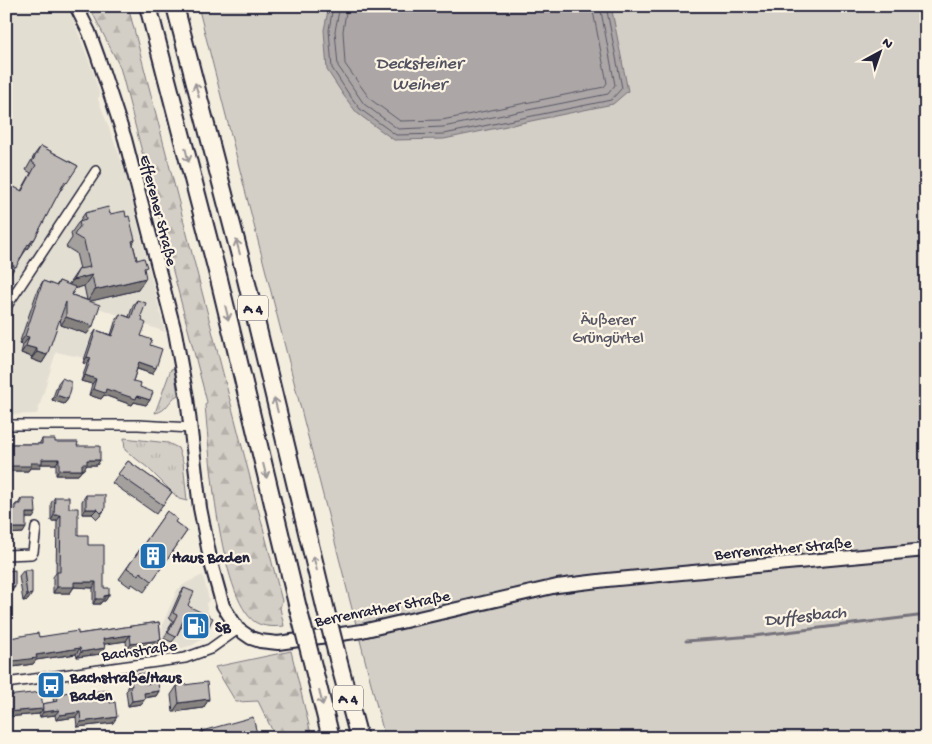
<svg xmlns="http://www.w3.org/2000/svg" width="932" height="744" font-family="'Gochi Hand',sans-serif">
<defs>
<pattern id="grass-tufts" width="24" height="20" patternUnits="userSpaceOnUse" patternTransform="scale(1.25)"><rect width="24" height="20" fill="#d4cfc6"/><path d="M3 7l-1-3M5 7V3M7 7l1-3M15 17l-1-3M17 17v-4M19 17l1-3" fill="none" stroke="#b6b1ab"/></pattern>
<pattern id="forest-firs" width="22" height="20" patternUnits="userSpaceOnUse" patternTransform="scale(1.25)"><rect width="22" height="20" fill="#d4cfc6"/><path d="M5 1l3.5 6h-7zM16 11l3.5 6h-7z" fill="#b6b1ab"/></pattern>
</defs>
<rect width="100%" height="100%" fill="#f3edde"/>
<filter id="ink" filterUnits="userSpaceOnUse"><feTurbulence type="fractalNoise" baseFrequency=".02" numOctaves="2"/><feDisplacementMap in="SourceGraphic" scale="10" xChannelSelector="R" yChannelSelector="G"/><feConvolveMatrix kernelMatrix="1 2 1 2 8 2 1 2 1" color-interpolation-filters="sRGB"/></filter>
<g filter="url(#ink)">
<g fill="#e3ded2">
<polygon points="6,6 66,6 73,19 92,69 100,95 98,99 123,165 165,332 99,308 84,358 56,352 37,414 6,415"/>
<polygon points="203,575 209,600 206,604 212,626 207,636 193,645 165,653 162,634 163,623 177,590 186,583"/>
</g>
<g fill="url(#grass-tufts)" stroke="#7b7880">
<path d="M174,368L178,395C168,400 168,411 155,413L171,369Z"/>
<polygon points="124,438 168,443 178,448 183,462 187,501 179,499 148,468 125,450"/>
</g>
<g fill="url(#forest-firs)" stroke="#7b7880">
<path d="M89,6H128L282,601L280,608L284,626C275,627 263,627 255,622C219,597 209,449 205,405L207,402L120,67Z"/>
<polygon points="291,651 312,738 276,738 258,701 236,702 215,667"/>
</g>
<polygon fill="#d4cfc6" stroke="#7b7880" points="198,6 926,6 926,738 385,738"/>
<polygon fill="#aca7a6" stroke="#75727b" points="329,6 611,6 628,91 613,104 444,139 394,140 357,113 344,96 327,70 324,30"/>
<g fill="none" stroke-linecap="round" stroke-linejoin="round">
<g stroke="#595766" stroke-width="1">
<polyline points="333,6 329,30 332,68 348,93 360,109 396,135 444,134 611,100 622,88 606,6"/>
<polyline points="340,6 335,31 338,66 364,104 398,129 443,127 608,94 615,85 600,6"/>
<polyline points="347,6 343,31 345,64 370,99 400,121 442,120 604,87 607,83 592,6"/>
</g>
<polyline stroke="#75727b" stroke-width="3" points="686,641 754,636 926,615"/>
<defs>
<g id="street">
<polyline points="6,307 96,171"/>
<polyline points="6,425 138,425 191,428"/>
<polyline points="6,555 31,554 33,552 36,528"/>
<polyline points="6,683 185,658 210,649 238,629"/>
</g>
<polyline id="secondary" points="76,6 89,32 98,57 125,139 175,332 187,398 200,508 211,563 223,606 238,629 251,638 260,641 278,643 362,631 557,586 607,580 926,550"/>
<g id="highway">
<polyline points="148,6 219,279 298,608"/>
<polyline points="175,6 244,271 326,611"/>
<polyline points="311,658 331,738"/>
<polyline points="338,659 359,738"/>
</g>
</defs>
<use href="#street" stroke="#22223b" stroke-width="12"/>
<use href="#secondary" stroke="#22223b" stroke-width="16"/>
<use href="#highway" stroke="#22223b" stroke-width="20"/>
<use href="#street" stroke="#fcf5e5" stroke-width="9"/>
<use href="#secondary" stroke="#fcf5e5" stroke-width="12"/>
<use href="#highway" stroke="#fcf5e5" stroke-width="16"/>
<defs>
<g id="highway-bridge">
<polyline points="298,608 311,658"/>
<polyline points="326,611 338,659"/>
</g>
</defs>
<use href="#highway-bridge" stroke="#22223b" stroke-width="20" stroke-linecap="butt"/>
<use href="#highway-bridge" stroke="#fcf5e5" stroke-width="16"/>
</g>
<g fill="#a4a09d" stroke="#22223b" fill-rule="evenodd">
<polygon points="41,146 78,166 61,190 60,190 34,240 24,253 10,275 6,273 6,183 21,191 31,173 26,170 35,154"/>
<path d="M85,213L110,214L126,217L135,240L133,244L137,260L144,271L138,290L90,301L87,334L61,325L60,317L47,355L42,363L31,359L32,357L21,353L23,345L19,344L38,289L43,281L56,286L59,281L68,285L79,269H80L76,253L66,247L72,238L71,233ZM84,286L87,300L72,295L74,289Z"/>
<polygon points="137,300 141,316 141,336 150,345 152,374 137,369 133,381 140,387 150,400 146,405 134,402 132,405 104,395 101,399 89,395 92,384 81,381 87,364 83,363 92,336 96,330 111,335 116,319 120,314 129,317 133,305"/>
<polygon points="62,378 68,399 64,404 52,400 58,383"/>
<polygon points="42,439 55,442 77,446 100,460 97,465 87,465 83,470 82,470 78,475 56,475 56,464 41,464 39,468 30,468 28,471 6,471 6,444 39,444"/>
<polygon points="128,461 172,492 156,514 112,483"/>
<polygon points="86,495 105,509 101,515 97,519 92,514 82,514 82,501"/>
<polygon points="55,497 69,508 78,535 88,545 104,588 109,595 105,601 102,601 100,604 93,604 93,588 74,587 70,593 53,593 53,577 56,573 57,521 51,521 51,503"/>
<polygon points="21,499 33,518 26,518 23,533 6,534 6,509 12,509 16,504 18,504"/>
<polygon points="167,511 175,522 187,531 144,592 132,584 130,587 119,579"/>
<polygon points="24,570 28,600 23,601 19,576"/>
<polygon points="184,588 188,605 206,632 202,637 181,627 176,637 172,642 164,639 173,620 169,618 180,593"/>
<polygon points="159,622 161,640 157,646 127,650 126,641 104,644 101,654 77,657 76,654 36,660 33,664 6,668 6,643 10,638 39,637 78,634"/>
<polygon points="130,675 145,684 159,691 156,696 145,698 141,704 128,706 126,691 128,689 127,680"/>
<polygon points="177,686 209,699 203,708 173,712 171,695"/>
<polygon points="57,694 77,694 113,723 77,727 76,717 56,720 55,715 40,717 39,714 6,717 6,696 42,704 54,702 53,699"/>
<polygon points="202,731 258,738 197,738"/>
</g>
<g fill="#86827f" stroke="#22223b">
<polygon points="92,275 84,286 65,291 73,280"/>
<polygon points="146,278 138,290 87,302 95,290"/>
<polygon points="66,317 93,326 87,334 61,325"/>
<polygon points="25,336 29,337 23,345 19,344"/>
<polygon points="26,346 37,349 32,357 21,353"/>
<polygon points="37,352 47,355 42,363 31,359"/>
<polygon points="87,357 91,358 87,364 83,363"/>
<polygon points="139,362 156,368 152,374 135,368"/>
<polygon points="85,375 96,379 92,384 81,381"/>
<polygon points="93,389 106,389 137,396 150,400 146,405 134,402 132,405 104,395 101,399 89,395"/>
<polygon points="56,395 68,399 64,404 52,400"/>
<polygon points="42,459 59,459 56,464 41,464 39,468 30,468 28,471 6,471 6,466 31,463"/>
<polygon points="87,460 100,460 97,465 87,465 83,470 78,470 82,464"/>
<polygon points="59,470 82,470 78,475 56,475"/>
<polygon points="86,509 97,509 92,514 82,514"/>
<polygon points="26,513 36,513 33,518 23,518"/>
<polygon points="54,515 61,515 57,521 51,521"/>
<polygon points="6,528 26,528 23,533 6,534"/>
<polygon points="74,582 96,582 93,588 74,587 70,593 53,593 57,587"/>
<polygon points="6,587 15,587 11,592 6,592"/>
<polygon points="32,594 28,600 23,601 27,595"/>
<polygon points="109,595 105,601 102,601 100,604 93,604 96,599"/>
<polygon points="130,635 126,641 99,645 103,639"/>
<polygon points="161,640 157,646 127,650 131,644"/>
<polygon points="80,648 76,654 36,660 33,664 6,668 6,662 36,655"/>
<polygon points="105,648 101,654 77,657 81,652"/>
<polygon points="159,691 156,696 141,698 144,693"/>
<polygon points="145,699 141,704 128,706 132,701"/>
<polygon points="209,699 203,708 173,712 179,703"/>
<polygon points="43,709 39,714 6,717 6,712"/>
<polygon points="59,710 55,715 40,717 43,712"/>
<polygon points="80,712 76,717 56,720 60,715"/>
<polygon points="117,717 113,723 77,727 81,722"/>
</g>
<g fill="#bfbab6" stroke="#22223b">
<polygon points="41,146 78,166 67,183 65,181 34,240 33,239 29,245 28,244 16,267 6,262 6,201 10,195 6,193 6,183 22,191 36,165 32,162"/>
<polygon points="6,159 11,161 6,171"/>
<polygon points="108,207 110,214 125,211 126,217 129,216 135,240 132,241 137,260 144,258 147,267 144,268 146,278 95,290 92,275 73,280 79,269 90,267 84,241 74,235 80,226 79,222 86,220 85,213"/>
<polygon points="43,281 57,286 59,281 75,287 72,295 100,305 93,326 66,317 66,302 47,355 37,352 37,349 26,346 29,337 25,336"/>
<polygon points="137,300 146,303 141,316 143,317 142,321 146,323 141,336 152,340 150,345 162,349 156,368 139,362 133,381 141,383 140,387 153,392 150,400 137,396 136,399 106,389 105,393 93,389 96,379 85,375 91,358 87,357 96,330 112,336 120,314 131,318"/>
<polygon points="62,378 71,382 71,389 68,399 56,395"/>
<polygon points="42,439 55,439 55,442 78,442 77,446 100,446 100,460 87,460 87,464 82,464 82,470 59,470 59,459 42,459 42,463 31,463 31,466 6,466 6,444 42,444"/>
<polygon points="128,461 172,492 163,505 118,474"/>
<polygon points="86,495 105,495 105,509 101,513 97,509 86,509"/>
<polygon points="55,497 69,497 69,508 78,508 78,535 88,535 88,545 104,545 104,588 109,588 109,595 104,596 104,599 96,599 96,582 74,582 74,587 57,587 57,572 60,572 61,515 54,515"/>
<polygon points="21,499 35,499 36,513 26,513 26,528 6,528 6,509 16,509 16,504 21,504"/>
<polygon points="167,511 177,519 175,522 187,531 152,581 140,572 138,575 127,568"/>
<polygon points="15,570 15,587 6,587 6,571"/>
<polygon points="24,570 32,570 32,594 27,595"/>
<polygon points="184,588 194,592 188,605 190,607 213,618 206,632 183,621 176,637 168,633 177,615 173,613"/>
<polygon points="159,622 161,640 131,644 130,635 103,639 105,648 81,652 80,648 36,655 37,658 6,662 6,646 10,645 10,638 38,633 39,637 78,631 78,634"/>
<polygon points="144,673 145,684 158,682 159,691 144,693 145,699 132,701 130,686 132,686 130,675"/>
<polygon points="207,682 209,699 179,703 177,686"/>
<polygon points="108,690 110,703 115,702 117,717 81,722 80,712 60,715 59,710 43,712 42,704 58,701 57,694 77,691 77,694"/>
<polygon points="41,692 43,709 6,712 6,696"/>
<polygon points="253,717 258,738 204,738 202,731"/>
</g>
<defs><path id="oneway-shaft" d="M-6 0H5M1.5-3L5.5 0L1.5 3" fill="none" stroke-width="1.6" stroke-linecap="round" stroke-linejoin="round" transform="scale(1.25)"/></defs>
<g stroke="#9a9698">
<use href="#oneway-shaft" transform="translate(197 90) rotate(-105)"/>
<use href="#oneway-shaft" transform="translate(187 155) rotate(76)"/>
<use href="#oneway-shaft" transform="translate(238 247) rotate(-105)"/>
<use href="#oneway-shaft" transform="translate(227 313) rotate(76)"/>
<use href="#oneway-shaft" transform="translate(276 405) rotate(-104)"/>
<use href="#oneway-shaft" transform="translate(265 471) rotate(76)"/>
<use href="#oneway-shaft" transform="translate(315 563) rotate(-104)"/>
<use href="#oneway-shaft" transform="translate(321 698) rotate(76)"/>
</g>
</g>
<defs>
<symbol id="building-square" viewBox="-11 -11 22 22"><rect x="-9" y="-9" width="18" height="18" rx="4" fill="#1f6fb2" stroke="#fcf5e5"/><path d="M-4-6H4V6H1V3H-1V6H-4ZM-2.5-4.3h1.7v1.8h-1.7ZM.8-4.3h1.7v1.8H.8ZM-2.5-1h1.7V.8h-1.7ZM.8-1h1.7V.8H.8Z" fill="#fff"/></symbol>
<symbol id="fuel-square" viewBox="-11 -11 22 22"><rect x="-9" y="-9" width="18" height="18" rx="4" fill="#1f6fb2" stroke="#fcf5e5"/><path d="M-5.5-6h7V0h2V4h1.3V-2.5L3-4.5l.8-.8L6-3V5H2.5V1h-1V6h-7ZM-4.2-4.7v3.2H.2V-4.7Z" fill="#fff"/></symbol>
<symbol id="bus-square" viewBox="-11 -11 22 22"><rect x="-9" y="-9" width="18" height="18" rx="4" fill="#1f6fb2" stroke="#fcf5e5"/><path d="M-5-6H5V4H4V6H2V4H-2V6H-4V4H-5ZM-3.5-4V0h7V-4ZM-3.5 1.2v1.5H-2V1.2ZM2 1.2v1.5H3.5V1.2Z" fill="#fff"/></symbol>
</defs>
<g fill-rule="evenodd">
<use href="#building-square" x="137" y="540" width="32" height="32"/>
<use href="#fuel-square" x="180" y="610" width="32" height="32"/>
<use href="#bus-square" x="35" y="669" width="32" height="32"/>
</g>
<g text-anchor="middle" stroke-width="4.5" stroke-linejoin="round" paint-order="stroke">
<g fill="#fcf5e5" stroke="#63616e" stroke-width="1">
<rect x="238" y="295.5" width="30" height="25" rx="4"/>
<rect x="333" y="685.5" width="30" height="25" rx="4"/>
</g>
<g font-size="15" font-weight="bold" fill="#22223b">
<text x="253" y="313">A 4</text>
<text x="348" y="703">A 4</text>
</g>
<g font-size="16" fill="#22223b" stroke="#fcf5e5">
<text transform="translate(160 210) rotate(76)" y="6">Efferener Straße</text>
<text transform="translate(783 547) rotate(-5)" y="6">Berrenrather Straße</text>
<text transform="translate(382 607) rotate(-11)" y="6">Berrenrather Straße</text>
<text transform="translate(139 649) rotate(-8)" y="6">Bachstraße</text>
</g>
<g font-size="16" fill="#575665" stroke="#fcf5e5">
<text x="608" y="324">Äußerer<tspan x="608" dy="18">Grüngürtel</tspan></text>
</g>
<g font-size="16" font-weight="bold" fill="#22223b" stroke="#fcf5e5" text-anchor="start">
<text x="172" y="562">Haus Baden</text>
<text x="215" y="632">SB</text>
<text x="70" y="682">Bachstraße/Haus<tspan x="70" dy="18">Baden</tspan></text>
</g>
<g font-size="18" font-style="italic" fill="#525160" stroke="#fcf5e5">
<text x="419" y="68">Decksteiner<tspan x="419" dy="21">Weiher</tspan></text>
<text transform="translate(805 615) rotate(-6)" y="6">Duffesbach</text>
</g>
</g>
<rect width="932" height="744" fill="none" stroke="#fcf5e5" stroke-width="25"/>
<rect x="12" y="12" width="907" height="719" fill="none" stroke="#22223b" stroke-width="2" filter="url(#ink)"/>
<g transform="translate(880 52) rotate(40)" stroke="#fcf5e5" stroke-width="4" paint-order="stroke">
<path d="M0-4L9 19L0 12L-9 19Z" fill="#22223b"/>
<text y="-8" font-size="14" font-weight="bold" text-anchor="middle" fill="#22223b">N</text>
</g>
</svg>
